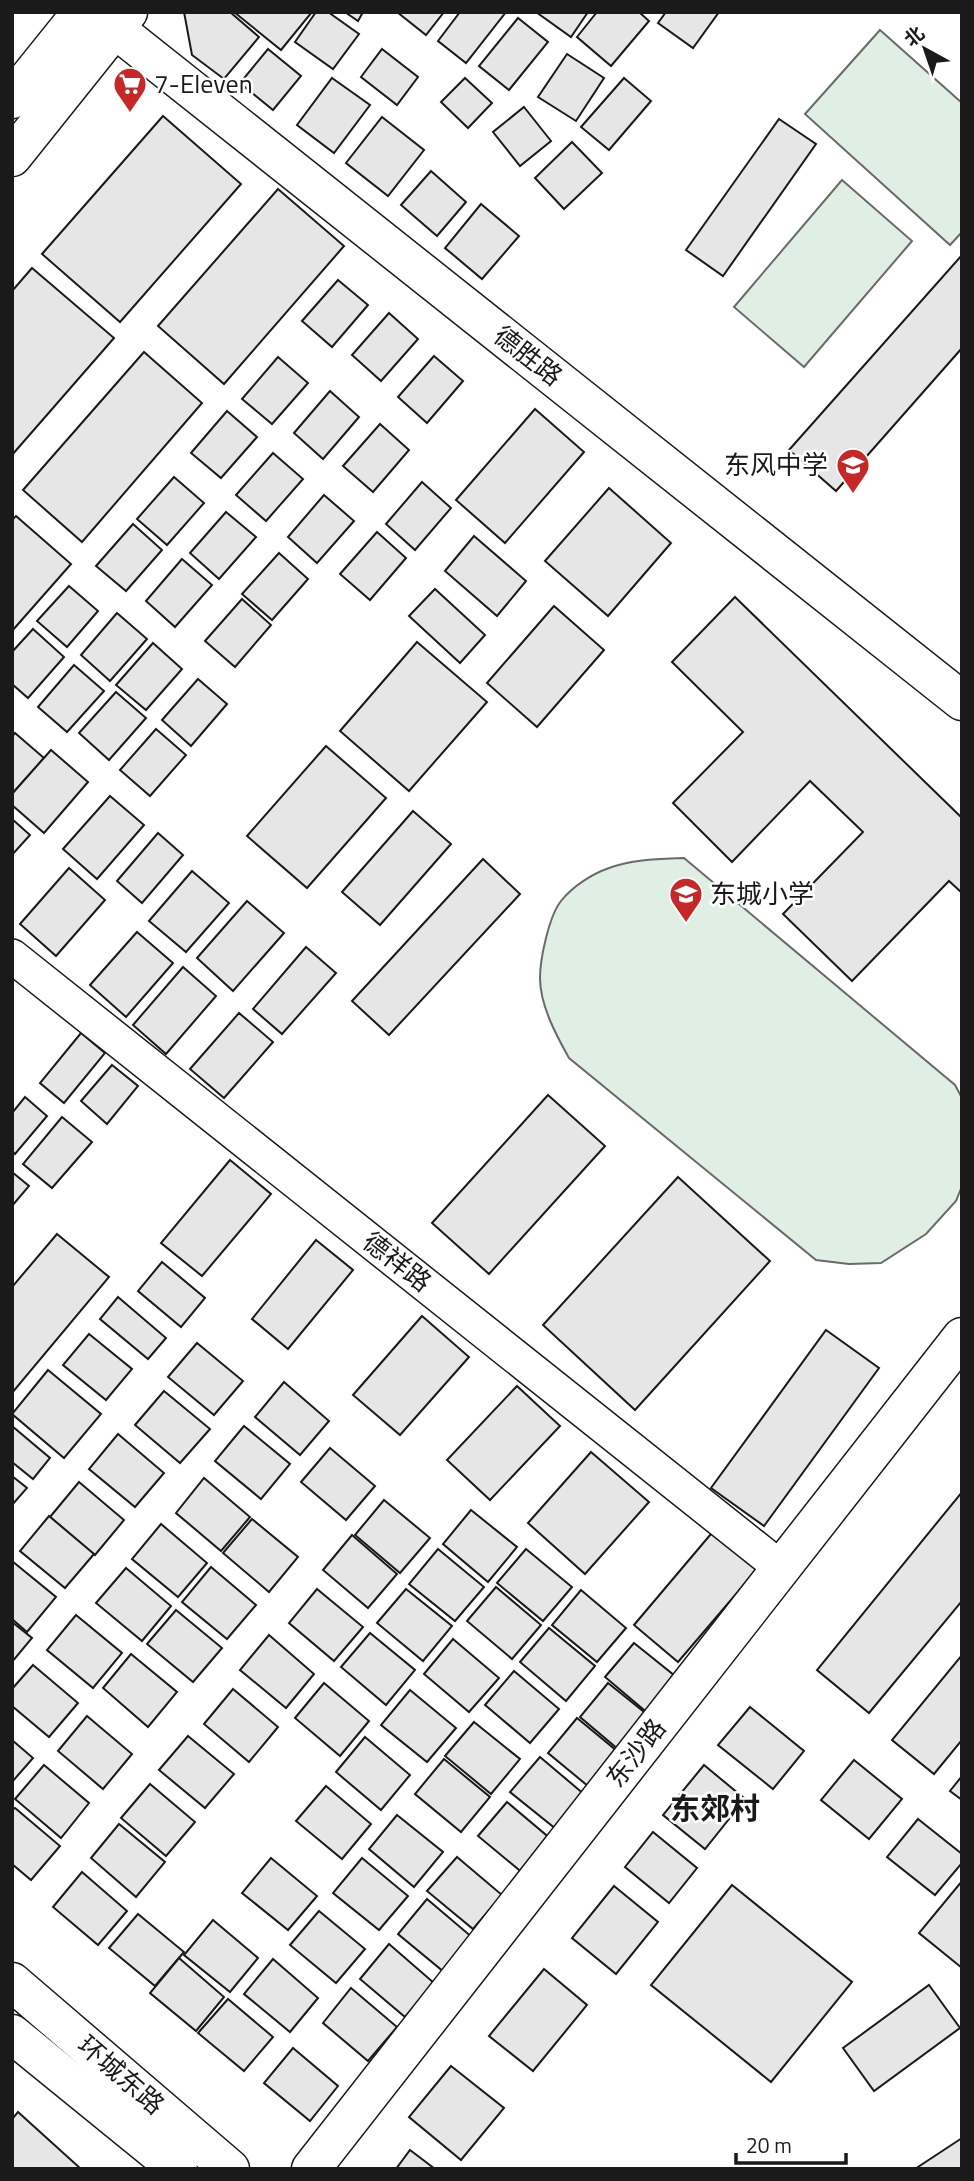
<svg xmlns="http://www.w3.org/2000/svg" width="974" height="2181" font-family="'Titillium Web','Noto Sans SC',sans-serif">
<rect width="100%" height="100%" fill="#fff"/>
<g fill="#e0efe3" stroke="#6a6a6a" stroke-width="2">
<polygon points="880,30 962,103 962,232 950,245 805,114"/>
<polygon points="842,180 912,241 804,367 734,307"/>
<path d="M684,858L955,1085L962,1098V1186L956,1201L926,1234L881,1263L849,1264L816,1260L569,1058C556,1035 540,1005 540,978C540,959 549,916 561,901C573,886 592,874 609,868C633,859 659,859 684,858Z"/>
</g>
<g fill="#e6e6e6" stroke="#1a1a1a" stroke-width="2">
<polygon points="184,12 230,12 259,37 224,79 192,55"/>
<polygon points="234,12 312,12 281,50"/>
<polygon points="316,12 328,12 359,34 333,69 295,42"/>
<polygon points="345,12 363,12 358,21"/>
<polygon points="397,12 444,12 426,35"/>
<polygon points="460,12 506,12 466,63 438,41"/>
<polygon points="536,12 588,12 571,37"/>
<polygon points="597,12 639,12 649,21 611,66 577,37"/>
<polygon points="666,12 719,12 693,48 658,23"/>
<polygon points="518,18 548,42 509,90 479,66"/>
<polygon points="268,49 301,76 273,110 240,83"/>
<polygon points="382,49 418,77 397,105 361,77"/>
<polygon points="567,54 604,78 576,121 538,97"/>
<polygon points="332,78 370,105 334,153 297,125"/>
<polygon points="465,78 492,103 468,128 441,102"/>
<polygon points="624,78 651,101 609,150 581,127"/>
<polygon points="524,107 551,141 520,166 493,132"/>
<polygon points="163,116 241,184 120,322 42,254"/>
<polygon points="382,117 424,150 388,196 346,163"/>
<polygon points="779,119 816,144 723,276 686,250"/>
<polygon points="572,142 602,173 564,209 535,178"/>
<polygon points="431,171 466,202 437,236 401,205"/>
<polygon points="278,189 344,246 224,384 158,326"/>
<polygon points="481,204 519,236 482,279 445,248"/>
<polygon points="962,255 962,348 836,491 789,450"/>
<polygon points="32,268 114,338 12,455 12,291"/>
<polygon points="338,280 368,305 332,347 302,321"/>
<polygon points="389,313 418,339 381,381 352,355"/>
<polygon points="144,352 202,403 82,542 23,490"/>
<polygon points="434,356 463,381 427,423 398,397"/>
<polygon points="278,357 308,383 272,424 242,399"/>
<polygon points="330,391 359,417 323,459 294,433"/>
<polygon points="535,409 584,452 505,543 456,500"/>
<polygon points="227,411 257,437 221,478 191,453"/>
<polygon points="380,424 409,450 373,492 343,466"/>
<polygon points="273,453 303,479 266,521 236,495"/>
<polygon points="174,477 204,503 167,545 137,519"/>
<polygon points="422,482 451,508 415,550 386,524"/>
<polygon points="609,488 671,543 608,616 545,561"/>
<polygon points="324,495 354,521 317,563 288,537"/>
<polygon points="226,512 256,537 219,579 190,553"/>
<polygon points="16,516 71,564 12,631 12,520"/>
<polygon points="133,524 162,550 126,591 96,566"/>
<polygon points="377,532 406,558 370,600 340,574"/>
<polygon points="474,536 526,581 497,616 445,571"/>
<polygon points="279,553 308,579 272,620 242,594"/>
<polygon points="182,559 212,585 175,627 146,601"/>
<polygon points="69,586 98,611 67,647 37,621"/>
<polygon points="435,589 485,635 460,663 409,616"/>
<polygon points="735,597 962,818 962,893 949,881 852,981 783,914 863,832 810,781 732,862 673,803 743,732 672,662"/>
<polygon points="242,599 271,625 235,667 205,641"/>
<polygon points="554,606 604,650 537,727 487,683"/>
<polygon points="117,613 147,639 110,681 81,655"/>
<polygon points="33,629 64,657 28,698 12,684 12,652"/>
<polygon points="417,642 487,702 409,791 340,731"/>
<polygon points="153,643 182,669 146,710 116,685"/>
<polygon points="74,665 104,691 67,732 38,707"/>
<polygon points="198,679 227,704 191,746 162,720"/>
<polygon points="116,692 146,718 109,760 79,733"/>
<polygon points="156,729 186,755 150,796 120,770"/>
<polygon points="15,733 44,758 12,794 12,737"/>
<polygon points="326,746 386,798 307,888 247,836"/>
<polygon points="51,750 88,782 44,833 12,805 12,794"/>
<polygon points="110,796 144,825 97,879 63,849"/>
<polygon points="413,811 451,844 380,925 342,892"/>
<polygon points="12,819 30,835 12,855"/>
<polygon points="158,833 183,855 142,903 117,881"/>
<polygon points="483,859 520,894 389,1035 352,1001"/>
<polygon points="69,868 105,900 56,956 20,924"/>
<polygon points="192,871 229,903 186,952 149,921"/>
<polygon points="247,901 284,933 233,991 197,958"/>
<polygon points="137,932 173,963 126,1017 90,985"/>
<polygon points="306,947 336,973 282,1034 253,1009"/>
<polygon points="183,967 216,996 166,1054 133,1025"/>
<polygon points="239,1013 273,1042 224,1098 190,1069"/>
<polygon points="81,1033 105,1053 64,1103 40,1083"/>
<polygon points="112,1065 138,1086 107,1124 81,1101"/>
<polygon points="548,1095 605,1146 489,1274 432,1223"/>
<polygon points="25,1097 47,1116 15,1154 12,1151 12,1113"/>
<polygon points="62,1117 92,1142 52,1188 23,1164"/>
<polygon points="230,1160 271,1194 202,1276 161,1243"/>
<polygon points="12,1172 29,1186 12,1206"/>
<polygon points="678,1177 770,1261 635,1410 543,1325"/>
<polygon points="57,1234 109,1277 12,1393 12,1287"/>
<polygon points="316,1240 353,1270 288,1349 252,1319"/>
<polygon points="162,1262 205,1298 181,1327 138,1291"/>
<polygon points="118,1297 166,1338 148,1359 100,1319"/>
<polygon points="422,1316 469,1357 400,1435 353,1395"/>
<polygon points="826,1330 879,1368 764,1526 711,1488"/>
<polygon points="89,1334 132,1369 106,1400 63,1365"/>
<polygon points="197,1343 243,1381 214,1415 168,1377"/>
<polygon points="48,1370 101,1414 64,1458 12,1414"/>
<polygon points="284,1382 329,1421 300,1455 255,1417"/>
<polygon points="517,1386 560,1426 490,1500 447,1460"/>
<polygon points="164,1391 210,1429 180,1463 135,1425"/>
<polygon points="12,1426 50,1458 33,1479 12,1462"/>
<polygon points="244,1426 290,1464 261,1499 215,1461"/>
<polygon points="118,1434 164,1473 135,1507 89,1469"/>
<polygon points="330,1448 375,1486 346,1520 301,1482"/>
<polygon points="591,1452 649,1502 585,1574 528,1523"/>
<polygon points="12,1476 27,1488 12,1505"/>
<polygon points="204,1478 250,1517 221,1551 176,1513"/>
<polygon points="79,1482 124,1520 95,1555 50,1517"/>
<polygon points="962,1492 962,1601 869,1713 817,1670"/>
<polygon points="384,1500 430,1538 400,1573 355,1535"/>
<polygon points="471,1510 517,1547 488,1582 443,1544"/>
<polygon points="49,1516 94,1554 65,1588 20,1551"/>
<polygon points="252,1519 298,1557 269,1592 223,1553"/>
<polygon points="161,1524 207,1563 178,1597 132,1559"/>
<polygon points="716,1528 760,1566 678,1662 634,1625"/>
<polygon points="352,1535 397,1574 368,1608 323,1570"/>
<polygon points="438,1549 484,1587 455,1621 409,1584"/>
<polygon points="526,1549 572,1587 543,1621 497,1583"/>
<polygon points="12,1561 56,1597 27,1632 12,1619"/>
<polygon points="211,1567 256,1605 227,1639 182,1602"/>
<polygon points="126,1568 171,1606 142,1641 96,1603"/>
<polygon points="496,1587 541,1625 512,1659 467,1621"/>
<polygon points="317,1589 363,1627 334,1661 289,1623"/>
<polygon points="406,1589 452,1626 423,1661 377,1623"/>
<polygon points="581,1590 626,1628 597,1662 552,1625"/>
<polygon points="176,1610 222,1648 193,1682 147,1644"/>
<polygon points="76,1615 122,1653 93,1688 47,1650"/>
<polygon points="12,1622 32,1638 12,1662"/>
<polygon points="549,1628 595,1666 566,1701 520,1662"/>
<polygon points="370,1633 415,1670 386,1705 341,1667"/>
<polygon points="269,1635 314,1674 286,1708 240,1670"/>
<polygon points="453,1639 499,1678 469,1712 424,1674"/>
<polygon points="634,1643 680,1680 650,1715 605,1677"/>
<polygon points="131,1654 177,1692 148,1727 103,1688"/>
<polygon points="962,1655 962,1740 934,1774 892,1740"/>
<polygon points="33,1665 78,1703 49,1737 12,1706 12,1689"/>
<polygon points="514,1671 559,1709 530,1743 485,1705"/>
<polygon points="324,1683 369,1721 340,1756 295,1718"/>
<polygon points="608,1683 654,1720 625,1755 580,1717"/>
<polygon points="233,1689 278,1727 249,1762 204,1724"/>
<polygon points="410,1690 456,1728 427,1762 381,1725"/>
<polygon points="750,1707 804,1751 773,1789 718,1745"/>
<polygon points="87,1716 132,1754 103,1789 58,1751"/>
<polygon points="577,1718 623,1756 594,1791 548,1753"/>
<polygon points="474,1722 520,1759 491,1794 445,1756"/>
<polygon points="188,1736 234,1774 205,1808 159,1770"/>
<polygon points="365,1737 410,1775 381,1810 336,1772"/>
<polygon points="12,1740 33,1758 12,1782"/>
<polygon points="540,1757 585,1795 556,1829 510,1792"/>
<polygon points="444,1759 490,1797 461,1832 415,1794"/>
<polygon points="854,1760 902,1799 869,1839 821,1800"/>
<polygon points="44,1765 89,1803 61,1838 15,1799"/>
<polygon points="704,1765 745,1799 705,1849 663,1815"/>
<polygon points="962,1776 962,1800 950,1791"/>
<polygon points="150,1784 195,1822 166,1856 121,1818"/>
<polygon points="326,1786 371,1824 342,1859 296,1821"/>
<polygon points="507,1802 552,1840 524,1874 478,1836"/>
<polygon points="15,1808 60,1846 31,1880 12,1864 12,1810"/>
<polygon points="397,1815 443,1852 414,1887 369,1849"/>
<polygon points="918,1819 962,1854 962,1863 935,1895 887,1857"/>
<polygon points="119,1824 165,1862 136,1897 91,1858"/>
<polygon points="653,1832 697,1868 669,1903 625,1867"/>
<polygon points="457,1857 502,1895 473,1929 427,1891"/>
<polygon points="271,1858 317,1896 288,1930 242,1893"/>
<polygon points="362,1858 408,1896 379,1930 333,1893"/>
<polygon points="82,1872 127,1911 98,1945 53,1907"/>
<polygon points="962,1881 962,1968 919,1933"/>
<polygon points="732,1885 852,1982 771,2082 651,1985"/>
<polygon points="614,1886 658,1922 616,1974 572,1938"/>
<polygon points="427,1899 473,1938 444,1972 398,1934"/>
<polygon points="319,1911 365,1949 336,1983 290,1945"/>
<polygon points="138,1914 184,1952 155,1986 109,1948"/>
<polygon points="213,1920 258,1958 230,1992 184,1955"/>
<polygon points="389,1944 434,1983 405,2017 360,1979"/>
<polygon points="179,1958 224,1997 196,2031 150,1993"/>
<polygon points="273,1959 318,1998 290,2032 244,1994"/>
<polygon points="544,1969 587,2005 533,2071 489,2036"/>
<polygon points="929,1985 960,2028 874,2091 843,2048"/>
<polygon points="351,1988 397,2027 368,2061 323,2023"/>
<polygon points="228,1999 273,2037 244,2071 198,2033"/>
<polygon points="293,2048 338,2086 310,2121 264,2083"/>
<polygon points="451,2066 504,2108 461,2160 409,2117"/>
<polygon points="18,2112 81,2169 12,2169 12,2119"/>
<polygon points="962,2138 962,2169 915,2169"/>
<polygon points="410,2150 435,2169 396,2169"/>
</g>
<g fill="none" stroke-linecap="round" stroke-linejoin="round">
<defs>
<polyline id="minor" points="12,956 781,1568"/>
<g id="tertiary">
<polyline points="94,12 962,701"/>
<polyline points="12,1982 230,2169"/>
<polyline points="12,2034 178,2169"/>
<polyline points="311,2169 962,1337"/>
</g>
<g id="primary">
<polyline points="12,99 82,12"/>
<polyline points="12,157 128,12"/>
</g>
</defs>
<use href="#minor" stroke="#1a1a1a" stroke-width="36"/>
<use href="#tertiary" stroke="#1a1a1a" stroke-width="41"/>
<use href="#primary" stroke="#1a1a1a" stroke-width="41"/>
<use href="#minor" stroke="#fff" stroke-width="33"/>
<use href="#tertiary" stroke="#fff" stroke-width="38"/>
<use href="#primary" stroke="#fff" stroke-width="38"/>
</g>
<defs>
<symbol id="supermarket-pin" viewBox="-11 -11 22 30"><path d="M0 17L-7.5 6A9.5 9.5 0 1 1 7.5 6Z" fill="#c62828" stroke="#fff"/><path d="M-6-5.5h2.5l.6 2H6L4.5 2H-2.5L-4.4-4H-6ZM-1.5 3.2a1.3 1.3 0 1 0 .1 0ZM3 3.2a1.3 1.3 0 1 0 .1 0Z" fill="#fff"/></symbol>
<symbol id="school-pin" viewBox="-11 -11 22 30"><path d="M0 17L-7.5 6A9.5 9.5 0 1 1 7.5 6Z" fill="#c62828" stroke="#fff"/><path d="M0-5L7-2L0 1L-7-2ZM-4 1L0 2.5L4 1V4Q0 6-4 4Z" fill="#fff"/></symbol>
</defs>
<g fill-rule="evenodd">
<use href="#supermarket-pin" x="111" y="65" width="38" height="52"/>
<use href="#school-pin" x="834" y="446" width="38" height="52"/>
<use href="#school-pin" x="667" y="875" width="38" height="52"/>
</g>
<g text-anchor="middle" stroke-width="5" stroke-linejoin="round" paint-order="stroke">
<g font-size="26" fill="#1a1a1a" stroke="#fff" text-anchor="start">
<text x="154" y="93">7-Eleven</text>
<text x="828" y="474" text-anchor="end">东风中学</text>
<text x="710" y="903">东城小学</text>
</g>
<g font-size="26" fill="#1a1a1a" stroke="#fff">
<text transform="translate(528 356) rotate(38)" y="9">德胜路</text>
<text transform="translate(397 1262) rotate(38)" y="9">德祥路</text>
<text transform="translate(636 1753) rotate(-52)" y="9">东沙路</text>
<text transform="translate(121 2075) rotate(41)" y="9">环城东路</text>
</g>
<g font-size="30" font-weight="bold" fill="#1a1a1a" stroke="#fff">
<text x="715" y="1819">东郊村</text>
</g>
</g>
<rect width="974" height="2181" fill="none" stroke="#1a1a1a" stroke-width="28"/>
<g transform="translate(925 49) rotate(320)" stroke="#ffffff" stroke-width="5" paint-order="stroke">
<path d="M0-5L12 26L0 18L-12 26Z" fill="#1a1a1a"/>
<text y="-10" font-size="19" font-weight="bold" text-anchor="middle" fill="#1a1a1a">北</text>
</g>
<path d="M736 2153v10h110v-10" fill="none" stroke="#1a1a1a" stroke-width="3.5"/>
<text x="746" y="2153" font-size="21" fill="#1a1a1a" stroke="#ffffff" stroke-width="5" paint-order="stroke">20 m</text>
</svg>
